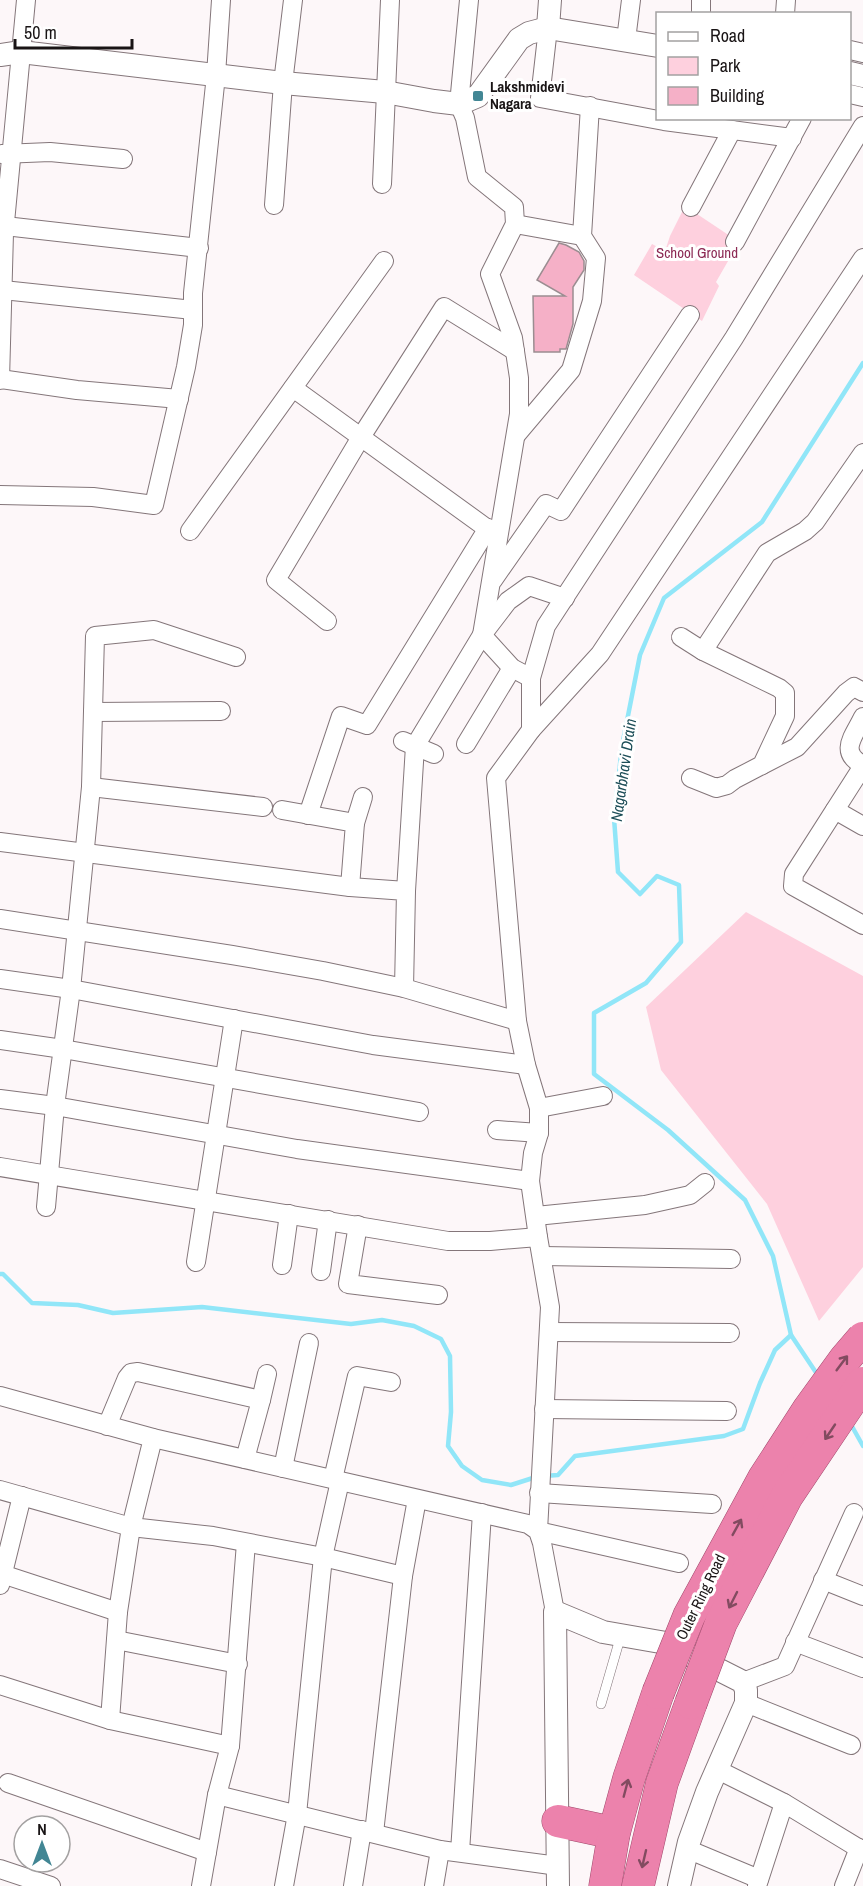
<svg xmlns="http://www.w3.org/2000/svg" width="863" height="1886" font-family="'Archivo Narrow',sans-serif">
<rect width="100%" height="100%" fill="#fdf7f9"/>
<g fill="#fed0de">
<polygon points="685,206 739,242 716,282 719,286 702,321 634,275 652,244 665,251 670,236"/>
<polygon points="746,912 863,976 863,1267 819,1321 767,1204 661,1070 646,1007"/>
</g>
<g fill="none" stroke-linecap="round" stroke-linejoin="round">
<g stroke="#91e6f8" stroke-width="4.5">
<polyline points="0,1274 3,1274 32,1303 78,1305 113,1313 202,1307 351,1324 382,1320 414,1326 441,1339 450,1356 451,1412 448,1446 462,1466 482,1480 511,1485 536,1477"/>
<polyline points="819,1377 791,1335 773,1256 745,1200 668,1130 594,1074 594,1013 646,983 681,942 679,885 657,876 640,894 618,872 614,818 622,746 640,655 664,598 762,522 863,363"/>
<polyline points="849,1421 863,1446"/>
<polyline points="544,1476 558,1475 575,1456 724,1436 743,1429 760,1383 775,1350 791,1335"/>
</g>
</g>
<polygon fill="#f5b0c7" stroke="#9b8d91" stroke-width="1.5" points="559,243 566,245 579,252 584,261 584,270 573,287 573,324 566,349 560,349 560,352 534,352 533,296 565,296 537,280"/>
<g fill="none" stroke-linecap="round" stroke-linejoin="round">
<defs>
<polyline id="service" points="601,1704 621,1635"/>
<g id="minor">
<polyline points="469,0 459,104 465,118 477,177 514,207 515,224 490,274 513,338 519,378 519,414 482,635 512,668 531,678"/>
<polyline points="701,14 701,0"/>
<polyline points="785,14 786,0"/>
<polyline points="548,28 540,98 664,121 792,138"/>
<polyline points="626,40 631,0"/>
<polyline points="850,50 863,53"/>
<polyline points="850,94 863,97"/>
<polyline points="2,154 50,152 123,159"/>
<polyline points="382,184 390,0"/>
<polyline points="274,205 283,83 293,0"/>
<polyline points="691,207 732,130"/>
<polyline points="515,224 582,236"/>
<polyline points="5,226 199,248"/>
<polyline points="735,242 802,118"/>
<polyline points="3,290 193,310"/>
<polyline points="0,379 77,390 179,399"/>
<polyline points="0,380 4,233 26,0"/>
<polyline points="293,388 496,535"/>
<polyline points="517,434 571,370 592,301 596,258 582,236 590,106"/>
<polyline points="0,495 93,497 154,505 186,367 193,325 193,293 216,75 221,0"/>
<polyline points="190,531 384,261"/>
<polyline points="493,580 546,504 561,511 690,315"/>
<polyline points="327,621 276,580 361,437 444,307 515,351"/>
<polyline points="681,637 703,651"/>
<polyline points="93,712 221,711"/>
<path d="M863,717C854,736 838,752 863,765"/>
<polyline points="531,730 600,654 863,258"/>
<polyline points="403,741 434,754"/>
<polyline points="466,744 512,668"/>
<polyline points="762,765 797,747 846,693 854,687 863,692"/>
<polyline points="863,766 794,874 793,886 863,925"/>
<polyline points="691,778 716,788 727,785 735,779 762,765 785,716 785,693 779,688 703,651 767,553 805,531 815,522 863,453"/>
<polyline points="91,787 263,807"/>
<polyline points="282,810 355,823 350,887 406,891 404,988"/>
<polyline points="835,810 863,826"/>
<polyline points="308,815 341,716 367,725 488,528"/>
<polyline points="355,823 363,797"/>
<polyline points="0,842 350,887"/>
<polyline points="406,891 415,746 482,635 508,601 529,586 565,598"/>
<polyline points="0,919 232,955 323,971 404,988 517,1021"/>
<polyline points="0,979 71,989 373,1045 526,1065"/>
<polyline points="0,1040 63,1049 419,1112"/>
<polyline points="0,1099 55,1106 297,1149 530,1181"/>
<polyline points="539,1108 603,1096"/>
<polyline points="497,1130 539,1133"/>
<polyline points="0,1167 448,1241 490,1241 538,1237 550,1307 538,1531 679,1563"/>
<polyline points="46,1207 55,1106 71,989 91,787 95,636 154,630 236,657"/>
<polyline points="536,1216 645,1205 690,1195 705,1183"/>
<polyline points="358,1225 348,1284 438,1295"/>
<polyline points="538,1237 530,1181 533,1153 539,1133 539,1108 526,1065 517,1021 496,778 531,730 531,678 546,626 734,338 863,126"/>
<polyline points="542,1256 731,1259"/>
<polyline points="196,1262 234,1019"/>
<polyline points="282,1265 289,1214"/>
<polyline points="321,1271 328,1220"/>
<polyline points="549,1332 730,1333"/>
<polyline points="0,1396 153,1438 528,1524 538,1531 542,1543 555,1612"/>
<polyline points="261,1400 267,1374"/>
<polyline points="544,1409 727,1411"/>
<polyline points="107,1426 127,1378 131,1373 138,1372 261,1400 245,1459"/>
<polyline points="283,1468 309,1343"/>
<polyline points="333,1479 357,1376 391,1382"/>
<polyline points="0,1490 131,1527 213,1536 323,1557 403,1576"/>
<polyline points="539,1493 712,1504"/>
<polyline points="246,1543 230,1746 217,1795 440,1850 558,1866"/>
<polyline points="2,1574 118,1612"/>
<polyline points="823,1580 863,1596"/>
<polyline points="0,1585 22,1496"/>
<polyline points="116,1640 238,1664"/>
<polyline points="795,1642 863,1668"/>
<polyline points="743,1682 785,1666 854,1513"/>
<polyline points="0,1685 110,1720 230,1746"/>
<polyline points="746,1703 851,1745"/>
<polyline points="110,1720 118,1612 131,1527 153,1438"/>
<polyline points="718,1770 784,1803 863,1851"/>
<polyline points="8,1783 207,1852"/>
<polyline points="374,1833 403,1576 417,1499"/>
<polyline points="687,1849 759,1879"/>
<polyline points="460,1852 482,1513"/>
<polyline points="0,1869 51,1886"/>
<polyline points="201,1886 217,1795"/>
<polyline points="284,1886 297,1814 323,1557 340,1481"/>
<polyline points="353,1886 362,1830"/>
<polyline points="434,1886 440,1850"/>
<polyline points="757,1886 784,1803"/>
<polyline points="844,1886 859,1848"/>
</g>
<g id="tertiary">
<polyline points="548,28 550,0"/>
<polyline points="0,55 21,52 283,83 385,92 434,101 459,104 478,96 519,39 529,33 548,28 658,46"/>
<polyline points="850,73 863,76"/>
<polyline points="558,1886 555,1612 603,1632 666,1643 743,1682 746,1690 746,1703 707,1792 689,1842 679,1886"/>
</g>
<g id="trunk">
<polyline points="558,1821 614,1833"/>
<polyline points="605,1886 614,1833 629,1778 658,1693"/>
<polyline points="638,1886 662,1783 691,1703"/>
</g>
</defs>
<use href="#service" stroke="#84767a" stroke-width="10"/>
<use href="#minor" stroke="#84767a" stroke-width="20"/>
<use href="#tertiary" stroke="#84767a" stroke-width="24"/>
<use href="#trunk" stroke="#9f476a" stroke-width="33"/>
<use href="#service" stroke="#fff" stroke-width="9"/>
<use href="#minor" stroke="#fff" stroke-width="18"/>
<use href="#tertiary" stroke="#fff" stroke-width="22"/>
<use href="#trunk" stroke="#ec82ac" stroke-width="32"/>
<defs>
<g id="trunk-bridge">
<polyline points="658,1693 689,1616 764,1478 808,1410 845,1359 863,1338"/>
<polyline points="691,1703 721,1623 787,1496 863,1383"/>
</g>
</defs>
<use href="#trunk-bridge" stroke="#9f476a" stroke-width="33" stroke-linecap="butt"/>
<use href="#trunk-bridge" stroke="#ec82ac" stroke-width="32"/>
</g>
<defs><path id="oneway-shaft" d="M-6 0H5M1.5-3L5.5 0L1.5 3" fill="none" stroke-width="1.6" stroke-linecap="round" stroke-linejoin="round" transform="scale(1.5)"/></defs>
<g stroke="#824b60">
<use href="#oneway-shaft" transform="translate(842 1363) rotate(-53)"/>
<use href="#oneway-shaft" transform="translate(830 1432) rotate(124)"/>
<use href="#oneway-shaft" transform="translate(737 1527) rotate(-61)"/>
<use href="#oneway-shaft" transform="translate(733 1600) rotate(117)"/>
<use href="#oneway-shaft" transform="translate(626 1788) rotate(-75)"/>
<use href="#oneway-shaft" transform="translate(644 1859) rotate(103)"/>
</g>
<rect fill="#428694" stroke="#fff" stroke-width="2" x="472" y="90" width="12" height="12" rx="3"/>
<g text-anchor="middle" stroke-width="6" stroke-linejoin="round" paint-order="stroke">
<g font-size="15" font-weight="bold" fill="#191415" stroke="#fff" text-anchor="start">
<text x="490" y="92">Lakshmidevi<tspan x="490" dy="17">Nagara</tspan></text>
</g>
<g font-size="15" fill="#8c2a54" stroke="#fff">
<text x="697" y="258">School Ground</text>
</g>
<g font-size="15" fill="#191415" stroke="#fff">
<text transform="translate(701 1597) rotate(-64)" y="5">Outer Ring Road</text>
</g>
<g font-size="16" font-style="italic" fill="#1e4f59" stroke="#fff">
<text transform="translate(623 770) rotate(-82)" y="6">Nagarbhavi Drain</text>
</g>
</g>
<rect x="656" y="12" width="195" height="108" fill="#ffffff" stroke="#a3a1a1" stroke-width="1.5"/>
<rect x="668" y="32" width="30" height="9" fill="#ffffff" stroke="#a3a1a1" stroke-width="1.5"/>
<text x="710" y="42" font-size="18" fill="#191415">Road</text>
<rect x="668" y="57" width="30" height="18" fill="#fed0de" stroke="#a3a1a1" stroke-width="1.5"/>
<text x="710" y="72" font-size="18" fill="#191415">Park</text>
<rect x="668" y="87" width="30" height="18" fill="#f5b0c7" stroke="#a3a1a1" stroke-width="1.5"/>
<text x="710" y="102" font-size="18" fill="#191415">Building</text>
<g transform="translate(42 1844)"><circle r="28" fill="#ffffff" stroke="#a3a1a1" stroke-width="1.5"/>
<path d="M0-4.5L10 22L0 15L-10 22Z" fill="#428694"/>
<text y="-9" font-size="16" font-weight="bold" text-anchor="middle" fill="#191415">N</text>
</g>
<path d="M15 39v9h117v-9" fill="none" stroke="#191415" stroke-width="3"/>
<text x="24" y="39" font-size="18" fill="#191415" stroke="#ffffff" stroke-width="4.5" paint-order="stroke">50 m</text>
</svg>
